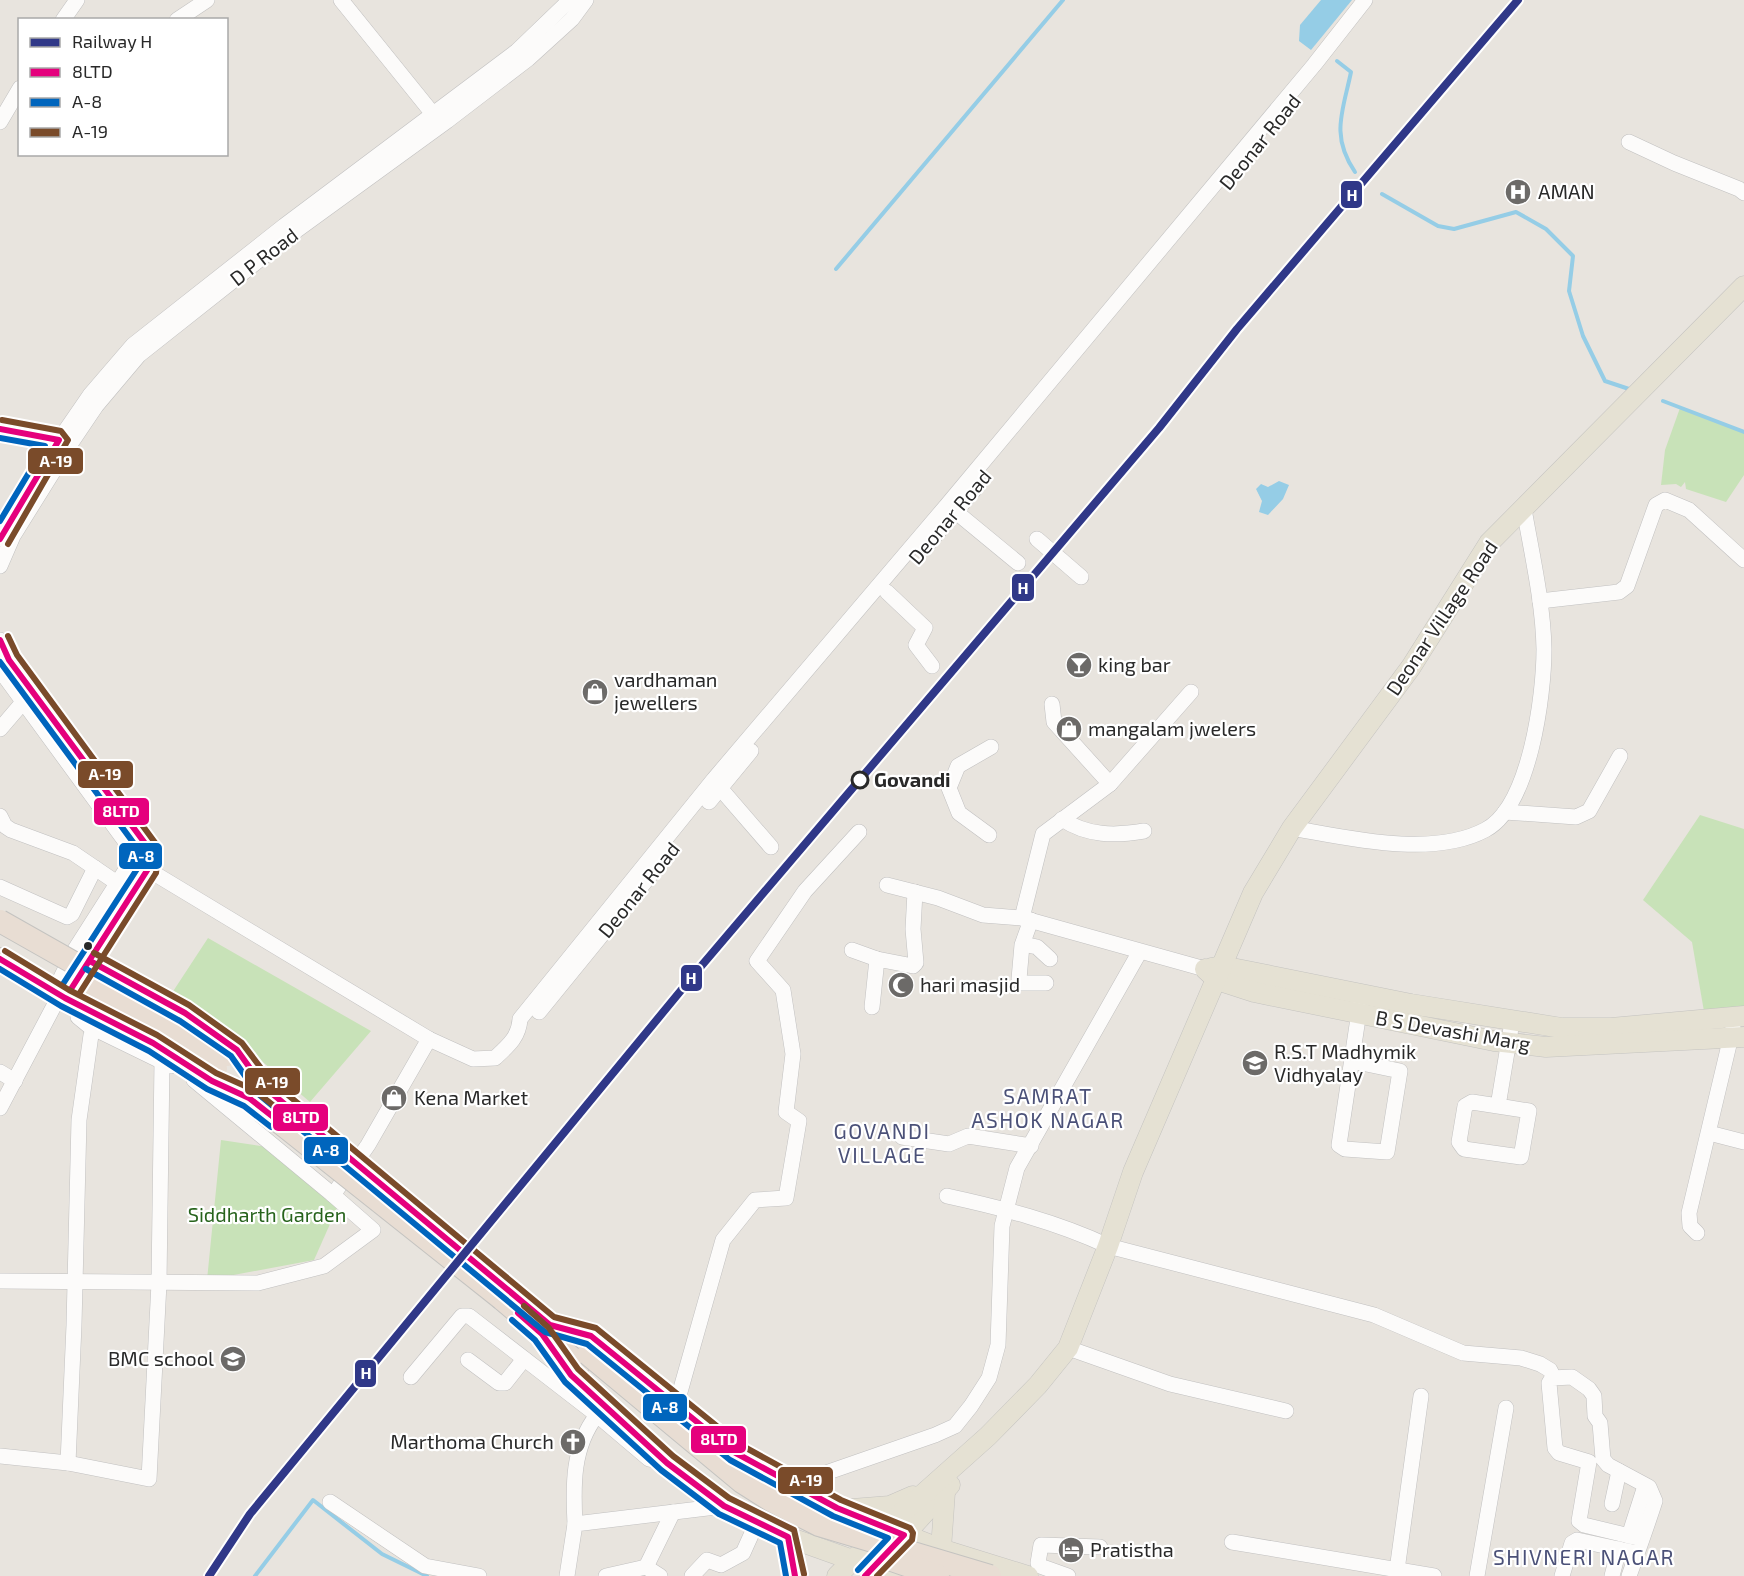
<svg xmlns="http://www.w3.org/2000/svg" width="1744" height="1576" font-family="'Exo 2',sans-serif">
<rect width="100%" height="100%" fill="#e8e4de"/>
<g fill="#c8e2b8">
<polygon points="1680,408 1744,432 1744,475 1726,502 1686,489 1685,482 1681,487 1676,484 1661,485 1665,450"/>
<polygon points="1700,815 1744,829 1744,1017 1706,1023 1692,942 1643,900"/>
<polygon points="208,938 371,1031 310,1102 218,1024 170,996"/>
<polygon points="221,1140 267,1147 338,1206 314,1260 207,1280"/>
</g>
<g fill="#95cde6">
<polygon points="1321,0 1352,0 1311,50 1299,41 1300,25"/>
<polygon points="1279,481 1289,485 1283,499 1268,515 1259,512 1262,501 1256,489 1261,484 1268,487"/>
</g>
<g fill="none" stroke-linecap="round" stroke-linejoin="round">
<g stroke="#95cde6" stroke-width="4">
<path d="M1337,61L1351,72C1343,111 1330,135 1355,172"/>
<polyline points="1382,194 1438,226 1454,229 1516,212 1546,229 1573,256 1569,291 1583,336 1605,381 1632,390"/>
<polyline points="836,269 1063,0"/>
<polyline points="1663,401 1744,432"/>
<polyline points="255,1576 313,1500 382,1554 427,1576"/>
</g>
<defs>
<g id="minor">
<polyline points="341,0 433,114"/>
<polyline points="63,20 77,0"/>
<polyline points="177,20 207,0"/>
<polyline points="0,122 20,88"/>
<polyline points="1629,142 1674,163 1739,189 1744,193"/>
<polyline points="0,429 68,442"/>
<polyline points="950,507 1018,563"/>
<polyline points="0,539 59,440 90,395 133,345 284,226 517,51 570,0"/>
<polyline points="1037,539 1081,577"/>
<polyline points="928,544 979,484"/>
<polyline points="0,566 13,536 71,443 96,406 139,355 297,230 447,121 528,59 572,19 586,0"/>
<polyline points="887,592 925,628 916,645 932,666"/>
<polyline points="1540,601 1619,592 1627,586 1656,505 1665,500 1689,510 1744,560"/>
<polyline points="0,640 9,660 150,850 148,869 80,976"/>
<polyline points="0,670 133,852 132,860 74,951 54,992 55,1004 0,1108"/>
<polyline points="1191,692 1110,784 1043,834 1022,918 1205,969"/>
<polyline points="1052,704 1054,722 1110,784"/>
<polyline points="0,729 24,701"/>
<polyline points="720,788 771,847"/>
<polyline points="709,802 751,751"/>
<polyline points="1505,812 1576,817 1589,811 1620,756"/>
<polyline points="0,816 5,826 11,830 73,853 117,883"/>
<path d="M1062,819C1087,836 1115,836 1144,831"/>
<path d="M1292,828C1349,838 1432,858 1485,830C1530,807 1544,695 1544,649C1543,602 1532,555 1524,509"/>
<polyline points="989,835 959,813 949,788 958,766 991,747"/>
<path d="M132,860L429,1039L473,1059L495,1058C508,1046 519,1037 520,1019L714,779L947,505L1314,65L1365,0"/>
<polyline points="887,885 938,898 983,915 1022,918"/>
<polyline points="0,887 67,917 72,914 95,868"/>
<polyline points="1031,920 1022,945 1019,979 1021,983 1046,983"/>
<polyline points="1023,944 1037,947 1050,959"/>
<polyline points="852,950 877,959"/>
<polyline points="79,1005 78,1017 89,1026 171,1066"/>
<polyline points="872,1007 877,959 913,966 916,963 913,929 915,892"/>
<polyline points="539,1012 666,856"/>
<polyline points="1352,1061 1400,1071 1387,1152 1345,1149 1339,1145 1360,1005"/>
<polyline points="0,1072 15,1081"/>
<polyline points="194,1080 333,1195"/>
<polyline points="1498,1106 1529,1111 1521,1157 1464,1149 1459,1142 1465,1106 1472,1102 1498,1106 1512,1022"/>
<polyline points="1709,1133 1744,1142"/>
<polyline points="902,1137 949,1144 968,1136 1031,1146"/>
<path d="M947,1196C1002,1208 1057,1222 1108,1246L1374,1315L1463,1353L1521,1358L1540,1364L1550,1370L1554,1378"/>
<polyline points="1697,1233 1690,1226 1689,1213 1733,1028"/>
<polyline points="0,1281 258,1283 324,1266 373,1230 333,1195 368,1145 429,1039"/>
<polyline points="1068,1348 1170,1384 1286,1411"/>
<polyline points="468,1360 499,1383 505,1383 524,1359"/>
<polyline points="411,1377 462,1316 469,1316 597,1415"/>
<polyline points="676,1406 723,1240 755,1200 786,1198 799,1121 786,1112 793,1054 783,990 757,961 805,891 859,832"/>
<polyline points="0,1456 68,1463 149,1479 159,1283 162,1061"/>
<polyline points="68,1463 74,1325 79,1120 91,1035"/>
<polyline points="791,1485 935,1435 955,1426 971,1406 989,1378 998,1345 1002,1226 1017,1168 1139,953"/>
<polyline points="330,1502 425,1566 479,1576"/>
<polyline points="1612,1504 1619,1471"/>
<path d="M575,1524C573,1486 572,1447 597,1415L649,1459L656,1460"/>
<polyline points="1629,1536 1645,1486"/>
<polyline points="1232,1542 1434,1576"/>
<polyline points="646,1567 673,1512"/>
<polyline points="1397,1570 1421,1396"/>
<polyline points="567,1576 575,1524 724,1506"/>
<polyline points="606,1576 646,1567 660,1576"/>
<polyline points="692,1576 707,1560 721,1565 743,1553 757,1522"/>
<polyline points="1068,1576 1040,1566 1038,1563 1041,1545 1100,1547"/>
<polyline points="1477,1576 1506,1408"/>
<polyline points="1562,1576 1572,1543 1577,1540 1637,1553"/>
<polyline points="1612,1576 1619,1549"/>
<path d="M1629,1576C1638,1551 1647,1526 1655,1501L1649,1487L1608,1465L1603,1459L1600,1423L1595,1416L1594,1396L1589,1389L1572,1377L1552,1378L1549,1383L1555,1448L1559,1453L1589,1462L1579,1521L1584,1525L1642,1539"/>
</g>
<g id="major">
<polyline points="1211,968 1222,966 1411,1004 1562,1028 1611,1028 1744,1016"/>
<polyline points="1205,969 1217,980 1254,992 1494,1041 1546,1047 1744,1037"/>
<polyline points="550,1325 591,1336 734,1452 791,1485 837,1508 941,1549 1028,1576"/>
<polyline points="551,1347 571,1375 667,1463 724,1506 788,1537 897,1576"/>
<polyline points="852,1509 890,1506 913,1496"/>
<polyline points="788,1537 795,1576"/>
<polyline points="897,1543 950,1485"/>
<polyline points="941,1549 945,1492"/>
<polyline points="837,1576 886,1527 988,1436 1038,1385 1068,1348 1108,1246 1133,1172 1253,893 1292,828 1411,667 1489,543 1744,286"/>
</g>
<g id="highway">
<polyline points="0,959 65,998 153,1043 212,1081 249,1098"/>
<polyline points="155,996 185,1013 237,1050 263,1086"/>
<polyline points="502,1299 579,1364"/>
</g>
</defs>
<use href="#minor" stroke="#c1c0c0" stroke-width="16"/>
<use href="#major" stroke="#c4c3c0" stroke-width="21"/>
<use href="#highway" stroke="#c4c3c0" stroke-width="24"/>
<use href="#minor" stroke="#fcfbfa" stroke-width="15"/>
<use href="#major" stroke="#e5e1d3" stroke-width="20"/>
<use href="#highway" stroke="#e8ddd3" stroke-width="22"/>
<defs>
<g id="highway-bridge">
<polyline points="0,921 196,1032 227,1055"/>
<polyline points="78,981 187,1047 216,1069"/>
<polyline points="263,1086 365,1171"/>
<polyline points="249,1098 502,1299"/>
<polyline points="588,1354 742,1482 772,1501 819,1525 990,1576"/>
<polyline points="886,1558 938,1576"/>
</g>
</defs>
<use href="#highway-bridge" stroke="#c4c3c0" stroke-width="24" stroke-linecap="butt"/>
<use href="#highway-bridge" stroke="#e8ddd3" stroke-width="22"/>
<defs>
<g id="bus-1">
<polyline points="0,429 59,440 0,539"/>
<polyline points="0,640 9,660 150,850 148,869 71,989"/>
<polyline points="0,959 65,998 153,1043 212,1081 249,1098 277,1120"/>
<polyline points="90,961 185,1013 237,1050 263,1086 550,1325 591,1336 734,1452 837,1508 904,1535 865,1576"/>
<polyline points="518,1313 542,1334 571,1375 667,1463 724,1506 788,1537 795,1576"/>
</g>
<g id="bus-2">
<polyline points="0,438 45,446 0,521"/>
<polyline points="0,662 141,853 139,866 63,984"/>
<polyline points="0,969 61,1006 149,1051 207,1089 244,1106 271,1127"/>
<polyline points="86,969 180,1021 231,1056 257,1093 545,1332 587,1344 730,1460 833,1516 888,1538 858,1570"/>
<polyline points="512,1320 535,1340 565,1382 661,1470 719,1514 780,1543 786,1576"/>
</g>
<g id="bus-3">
<polyline points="2,420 61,431 68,440 8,544"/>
<polyline points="8,636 17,655 159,848 156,873 79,994"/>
<polyline points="5,951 69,990 157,1035 216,1073 254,1090 283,1113"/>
<polyline points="94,953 189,1005 242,1043 270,1080 554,1317 596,1328 739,1444 841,1500 910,1528 913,1533 912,1540 877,1576"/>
<polyline points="524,1306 549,1328 578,1369 673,1456 729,1498 794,1530 804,1574"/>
</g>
</defs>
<use href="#bus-1" stroke="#fff" stroke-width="10"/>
<use href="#bus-2" stroke="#fff" stroke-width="10"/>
<use href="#bus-3" stroke="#fff" stroke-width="10"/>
<use href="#bus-1" stroke="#e5007d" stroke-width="6"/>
<use href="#bus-2" stroke="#0065bd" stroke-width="6"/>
<use href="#bus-3" stroke="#7a4b2a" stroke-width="6"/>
<defs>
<polyline id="rail-1" points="209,1576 250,1514 697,971 1159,428 1237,329 1518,0"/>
</defs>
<use href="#rail-1" stroke="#fff" stroke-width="12"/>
<use href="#rail-1" stroke="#303888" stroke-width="8"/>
</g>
<defs>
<symbol id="hospital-disc" viewBox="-11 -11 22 22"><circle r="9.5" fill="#6c6a68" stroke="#fff"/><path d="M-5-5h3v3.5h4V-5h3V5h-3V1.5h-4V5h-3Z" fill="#fff"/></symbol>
<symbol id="bar-disc" viewBox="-11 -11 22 22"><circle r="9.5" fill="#6c6a68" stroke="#fff"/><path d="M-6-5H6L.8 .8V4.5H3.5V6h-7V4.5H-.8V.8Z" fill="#fff"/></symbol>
<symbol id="shop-disc" viewBox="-11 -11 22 22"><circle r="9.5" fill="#6c6a68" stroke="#fff"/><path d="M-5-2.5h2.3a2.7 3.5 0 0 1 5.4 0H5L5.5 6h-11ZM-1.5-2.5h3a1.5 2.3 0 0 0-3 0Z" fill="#fff"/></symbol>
<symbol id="mosque-disc" viewBox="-11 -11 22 22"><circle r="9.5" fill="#6c6a68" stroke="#fff"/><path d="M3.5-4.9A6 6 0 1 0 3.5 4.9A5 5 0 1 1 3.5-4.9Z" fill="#fff"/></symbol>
<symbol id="school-disc" viewBox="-11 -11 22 22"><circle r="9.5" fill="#6c6a68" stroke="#fff"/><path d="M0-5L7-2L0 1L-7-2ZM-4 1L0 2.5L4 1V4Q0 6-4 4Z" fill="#fff"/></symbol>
<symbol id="church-disc" viewBox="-11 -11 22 22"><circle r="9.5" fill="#6c6a68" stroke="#fff"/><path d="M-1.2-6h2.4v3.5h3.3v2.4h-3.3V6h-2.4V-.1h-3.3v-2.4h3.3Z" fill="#fff"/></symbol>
<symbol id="hotel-disc" viewBox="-11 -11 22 22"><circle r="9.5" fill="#6c6a68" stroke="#fff"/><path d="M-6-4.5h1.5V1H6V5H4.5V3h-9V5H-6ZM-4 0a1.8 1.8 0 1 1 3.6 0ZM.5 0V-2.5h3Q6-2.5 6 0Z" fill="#fff"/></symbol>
</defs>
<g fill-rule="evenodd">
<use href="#hospital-disc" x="1503" y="177" width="30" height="30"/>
<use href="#bar-disc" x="1064" y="650" width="30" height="30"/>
<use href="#shop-disc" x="580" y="677" width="30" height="30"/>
<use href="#shop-disc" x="1054" y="714" width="30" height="30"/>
<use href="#mosque-disc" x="886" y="970" width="30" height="30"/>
<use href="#school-disc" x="1240" y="1048" width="30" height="30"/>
<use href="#shop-disc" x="379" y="1083" width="30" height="30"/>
<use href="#school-disc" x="218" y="1344" width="30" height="30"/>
<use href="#church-disc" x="558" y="1427" width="30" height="30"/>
<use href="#hotel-disc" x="1056" y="1535" width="30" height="30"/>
</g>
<circle fill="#fff" stroke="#292929" stroke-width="3" cx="860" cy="780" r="8"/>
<circle fill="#292929" stroke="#fff" stroke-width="2" cx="88" cy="946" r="5"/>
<g text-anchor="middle" stroke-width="4.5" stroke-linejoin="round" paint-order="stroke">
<g font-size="20" fill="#292929" stroke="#fff">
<text transform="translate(1260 142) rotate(-51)" y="7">Deonar Road</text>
<text transform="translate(264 257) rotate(-38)" y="7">D P Road</text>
<text transform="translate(950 517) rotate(-50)" y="7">Deonar Road</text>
<text transform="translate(1442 618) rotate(-56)" y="7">Deonar Village Road</text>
<text transform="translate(639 890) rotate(-51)" y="7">Deonar Road</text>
<text transform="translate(1453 1031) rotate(10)" y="7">B S Devashi Marg</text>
</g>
<g font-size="20" fill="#292929" stroke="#fff" text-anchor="start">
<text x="1538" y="199">AMAN</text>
<text x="1098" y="672">king bar</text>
<text x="614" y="687">vardhaman<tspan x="614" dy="23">jewellers</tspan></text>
<text x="1088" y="736">mangalam jwelers</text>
<text x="920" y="992">hari masjid</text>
<text x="1274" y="1059">R.S.T Madhymik<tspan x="1274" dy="23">Vidhyalay</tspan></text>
<text x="414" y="1105">Kena Market</text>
<text x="214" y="1366" text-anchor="end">BMC school</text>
<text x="554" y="1449" text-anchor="end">Marthoma Church</text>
<text x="1090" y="1557">Pratistha</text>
</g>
<g font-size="20" font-weight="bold" fill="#292929" stroke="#fff" text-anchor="start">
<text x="874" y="787">Govandi</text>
</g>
<g font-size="20" fill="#27631c" stroke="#fff">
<text x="267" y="1222">Siddharth Garden</text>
</g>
<g font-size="21" letter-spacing="1.5" fill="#4b5178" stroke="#fff">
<text x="1048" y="1104">SAMRAT<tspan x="1048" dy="24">ASHOK NAGAR</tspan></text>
<text x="882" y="1139">GOVANDI<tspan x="882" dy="24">VILLAGE</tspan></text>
<text x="1584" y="1565">SHIVNERI NAGAR</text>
</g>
</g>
<g stroke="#fff" stroke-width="2">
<rect x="1340" y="180" width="23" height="29" rx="6" fill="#303888"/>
<rect x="27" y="447" width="57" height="28" rx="6" fill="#7a4b2a"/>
<rect x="1011" y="573" width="24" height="29" rx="6" fill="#303888"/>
<rect x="77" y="760" width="57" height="29" rx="6" fill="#7a4b2a"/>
<rect x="93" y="797" width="57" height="29" rx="6" fill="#e5007d"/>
<rect x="118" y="842" width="45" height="28" rx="6" fill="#0065bd"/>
<rect x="680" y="964" width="23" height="28" rx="6" fill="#303888"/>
<rect x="244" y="1067" width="57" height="29" rx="6" fill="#7a4b2a"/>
<rect x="272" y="1103" width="57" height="29" rx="6" fill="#e5007d"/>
<rect x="303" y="1136" width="46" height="29" rx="6" fill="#0065bd"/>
<rect x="354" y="1359" width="23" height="29" rx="6" fill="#303888"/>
<rect x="642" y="1393" width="46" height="29" rx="6" fill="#0065bd"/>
<rect x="690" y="1425" width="57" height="29" rx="6" fill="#e5007d"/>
<rect x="777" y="1466" width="57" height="29" rx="6" fill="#7a4b2a"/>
</g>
<g font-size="16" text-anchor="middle" font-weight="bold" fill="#fff">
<text x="1352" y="201">H</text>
<text x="56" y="467">A-19</text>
<text x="1023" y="594">H</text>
<text x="105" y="780">A-19</text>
<text x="121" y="817">8LTD</text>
<text x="141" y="862">A-8</text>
<text x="691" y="984">H</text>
<text x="272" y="1088">A-19</text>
<text x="301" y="1123">8LTD</text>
<text x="326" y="1156">A-8</text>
<text x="366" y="1379">H</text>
<text x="665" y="1413">A-8</text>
<text x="719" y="1445">8LTD</text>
<text x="806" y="1486">A-19</text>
</g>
<rect x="18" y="18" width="210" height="138" fill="#ffffff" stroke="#a9a9a9" stroke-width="1.5"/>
<rect x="30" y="38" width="30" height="9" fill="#303888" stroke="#a9a9a9" stroke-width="1.5"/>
<text x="72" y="48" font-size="18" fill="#292929">Railway H</text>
<rect x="30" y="68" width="30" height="9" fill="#e5007d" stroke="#a9a9a9" stroke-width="1.5"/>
<text x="72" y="78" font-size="18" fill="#292929">8LTD</text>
<rect x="30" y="98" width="30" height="9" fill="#0065bd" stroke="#a9a9a9" stroke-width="1.5"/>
<text x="72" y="108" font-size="18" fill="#292929">A-8</text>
<rect x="30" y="128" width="30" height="9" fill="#7a4b2a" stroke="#a9a9a9" stroke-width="1.5"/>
<text x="72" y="138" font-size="18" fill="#292929">A-19</text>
</svg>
